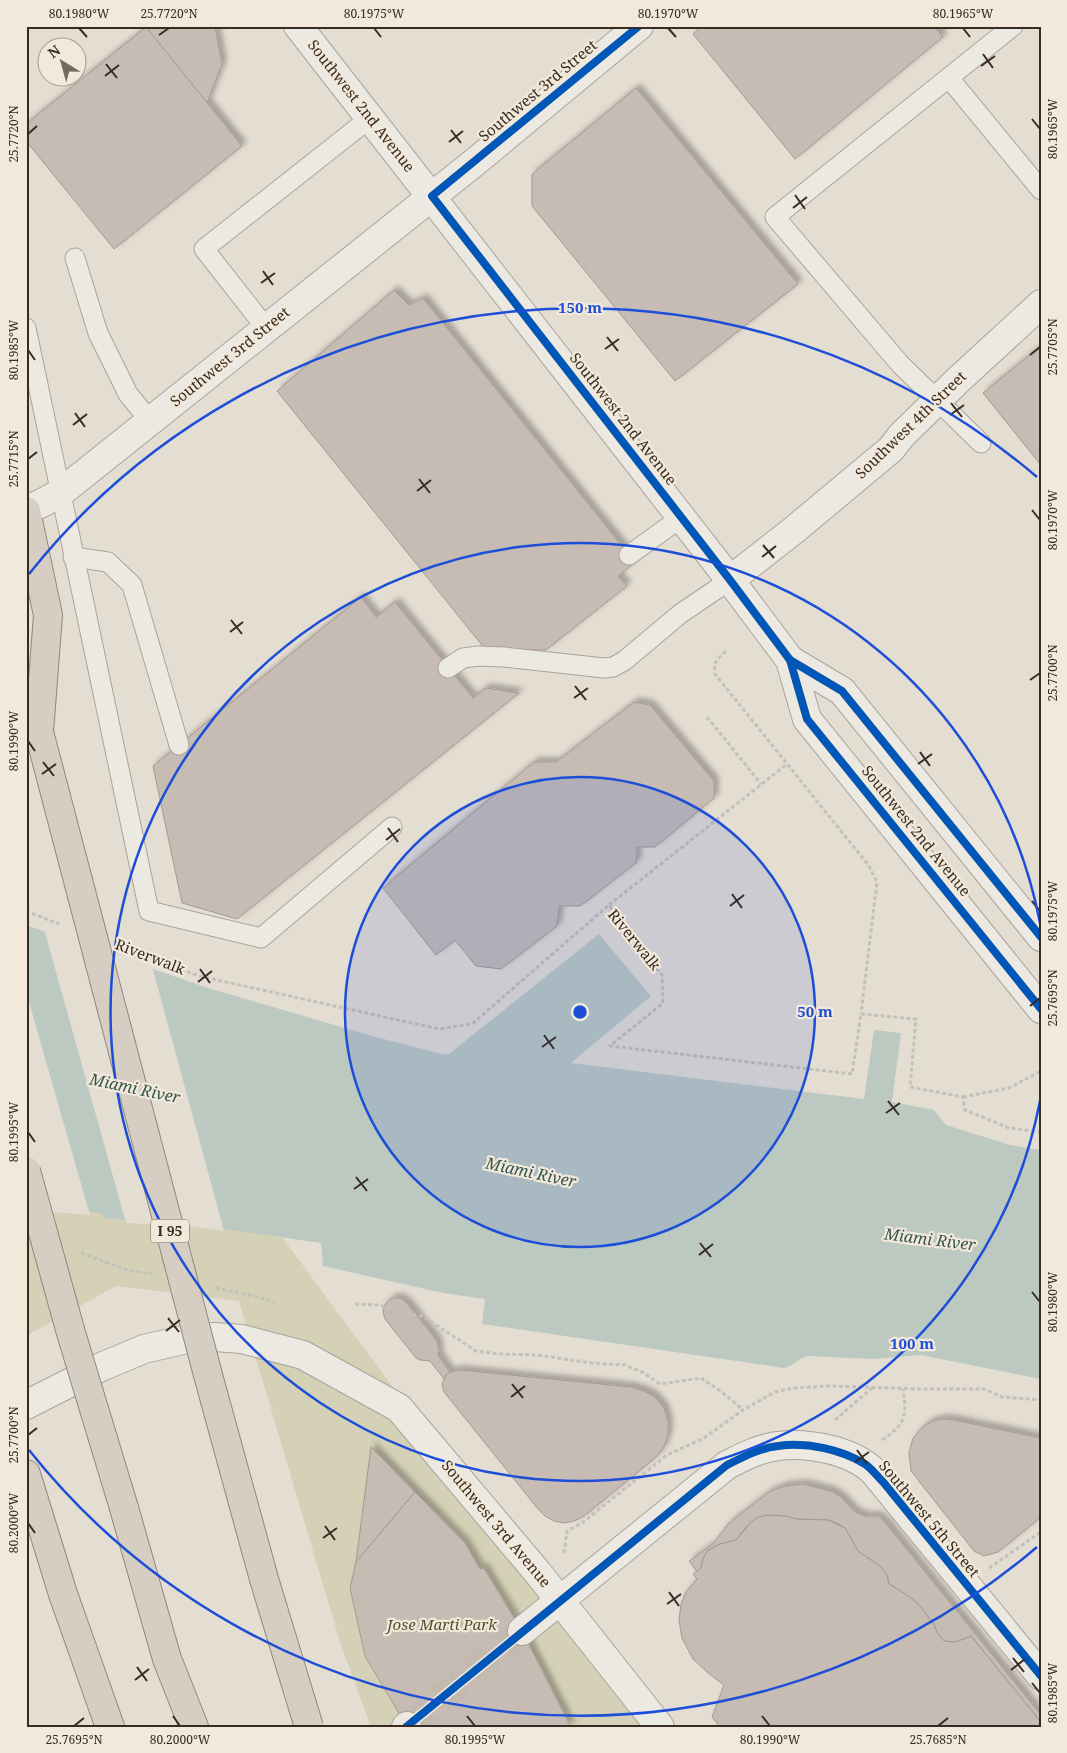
<svg xmlns="http://www.w3.org/2000/svg" width="1067" height="1753" font-family="'Noto Serif',serif">
<defs>
<filter id="shadow"><feDropShadow dx="4.5" dy="-4.5" stdDeviation="2.5" flood-color="#0004"/></filter>
</defs>
<rect width="100%" height="100%" fill="#e4ddd2"/>
<polygon fill="#d4d1b6" points="26,1208 101,1213 104,1218 157,1223 189,1224 282,1237 644,1727 371,1727 340,1642 239,1301 116,1286 26,1336"/>
<path fill="#bcc9c0" d="M26,925L205,987L372,1036L442,1054H449L599,934L651,996L571,1063L864,1099L874,1030L901,1033L892,1102L934,1110L946,1125L1010,1145L1041,1150V1379L921,1355L873,1359L809,1356C799,1357 794,1366 784,1368L482,1324L485,1299L443,1293L323,1266L321,1243L189,1224L157,1223L104,1218L100,1213L26,1208Z"/>
<g fill="#e4ddd2">
<polygon points="44,929 152,966 224,1231 189,1226 126,1223"/>
<polygon points="26,989 33,1016 90,1215 26,1210"/>
</g>
<g fill="#c7bcb3" stroke="#a49991" filter="url(#shadow)">
<polygon points="144,26 215,26 222,64 207,103"/>
<polygon points="702,26 934,26 943,37 795,159 693,34"/>
<polygon points="146,27 242,146 114,249 26,141 26,124"/>
<polygon points="636,88 798,284 675,381 532,206 532,174"/>
<polygon points="394,290 409,305 423,298 635,562 618,576 627,586 546,650 485,649 277,391"/>
<polygon points="1041,346 1041,463 1040,464 983,393"/>
<polygon points="361,597 376,617 395,602 473,698 486,688 519,693 237,919 182,903 153,766"/>
<polygon points="634,702 650,705 714,781 714,798 655,847 637,847 636,863 580,906 559,906 557,926 501,969 476,966 455,940 436,955 383,888 534,762 556,762"/>
<polygon points="392,1298 400,1298 407,1303 437,1341 439,1349 438,1355 450,1372 444,1379 430,1361 420,1360 416,1358 385,1319 383,1312 384,1305"/>
<polygon points="460,1370 631,1387 644,1391 655,1397 664,1408 668,1421 668,1434 664,1447 655,1458 583,1517 574,1521 564,1523 554,1521 545,1516 538,1509 444,1392 442,1384 446,1375 450,1372"/>
<polygon points="943,1419 954,1420 1041,1438 1041,1517 998,1552 984,1556 974,1551 911,1471 909,1453 913,1438 925,1425 933,1421"/>
<polygon points="371,1447 415,1492 356,1562"/>
<polygon points="803,1484 831,1491 841,1497 855,1512 865,1516 878,1516 884,1521 1041,1715 1041,1722 971,1636 956,1642 944,1641 938,1634 933,1623 920,1606 910,1597 889,1584 887,1575 881,1567 858,1551 845,1528 837,1523 828,1520 796,1519 776,1515 759,1517 745,1528 736,1540 720,1544 707,1551 703,1559 701,1568 697,1572 689,1561 713,1544 729,1523 769,1492 784,1486"/>
<polygon points="415,1492 465,1543 480,1569 484,1568 522,1631 571,1727 407,1727 365,1656 350,1588 356,1562"/>
<polygon points="767,1515 786,1516 796,1519 828,1520 845,1528 858,1551 881,1567 887,1575 889,1584 910,1597 920,1606 933,1623 938,1634 944,1641 956,1642 971,1636 1041,1722 1041,1727 720,1727 712,1717 724,1685 708,1673 693,1659 682,1638 679,1620 681,1604 686,1592 697,1579 693,1574 701,1568 703,1559 707,1551 720,1544 736,1540 752,1521 759,1517"/>
</g>
<g fill="none" stroke-linecap="round" stroke-linejoin="round">
<polyline stroke="#c2b9af" stroke-width="28" stroke-dasharray="28 14" stroke-linecap="butt" points="407,1726 522,1631"/>
<defs>
<g id="service">
<polyline points="949,78 1041,190"/>
<polyline points="75,258 98,333 128,394 150,421"/>
<polyline points="26,328 149,911 261,938 392,827"/>
<polyline points="266,328 204,249 370,118"/>
<polyline points="981,443 900,364 775,217 1013,26"/>
<polyline points="629,555 682,517"/>
<polyline points="73,557 108,562 132,585 179,745"/>
<polyline points="448,668 463,658 478,656 504,657 604,668 613,667 624,661 680,614 730,580"/>
</g>
<g id="minor">
<polyline points="730,580 794,530 891,449 901,436 956,382 1041,304"/>
<polyline points="26,1405 101,1367 144,1349 187,1339 215,1337 242,1339 303,1355 399,1408 538,1573 660,1727"/>
<path d="M522,1631L727,1465C743,1457 760,1448 778,1446C807,1442 851,1450 873,1471L1041,1676"/>
<polyline points="406,1727 407,1726"/>
</g>
<g id="tertiary">
<polyline points="298,26 730,580 790,660 807,719 1041,1009"/>
<polyline points="26,510 42,503 60,493 475,162 639,26"/>
<polyline points="790,660 842,691 1041,937"/>
</g>
<g id="motorway">
<polyline points="26,511 48,615 39,732"/>
<polyline points="26,1474 63,1594 110,1727"/>
<polyline points="124,1508 167,1659 194,1727"/>
</g>
</defs>
<use href="#service" stroke="#aaa39a" stroke-width="21"/>
<use href="#minor" stroke="#aaa39a" stroke-width="30"/>
<use href="#tertiary" stroke="#aaa39a" stroke-width="30"/>
<use href="#motorway" stroke="#8f8881" stroke-width="30"/>
<g stroke="#c5c0b9" stroke-width="3" stroke-dasharray="4 2.5" stroke-linecap="butt">
<path d="M726,651C717,660 713,661 715,674L869,866L877,882L861,1014"/>
<polyline points="707,717 761,784"/>
<polyline points="609,905 787,764"/>
<polyline points="26,911 59,924"/>
<polyline points="126,949 199,976 439,1029 472,1024 609,905 662,975 663,1003 610,1046 852,1074 861,1014 916,1019 910,1087 963,1097 965,1110 1009,1128 1041,1132"/>
<polyline points="963,1097 1009,1088 1041,1071"/>
<polyline points="81,1253 127,1270 151,1274"/>
<polyline points="216,1288 258,1297 275,1302"/>
<polyline points="355,1304 378,1305 424,1317 476,1351 499,1354 537,1355 592,1363 625,1365 642,1372 660,1384 701,1378 722,1392 743,1410"/>
<polyline points="835,1420 872,1388"/>
<path d="M882,1440C906,1424 907,1416 903,1389"/>
<polyline points="564,1553 567,1531 582,1523 667,1455 704,1438 743,1410 775,1392 793,1388 829,1386 922,1389 984,1389 1002,1397 1041,1400"/>
<polyline points="989,1568 1041,1532"/>
</g>
<use href="#service" stroke="#ece9e3" stroke-width="19"/>
<use href="#minor" stroke="#ece9e3" stroke-width="28"/>
<use href="#tertiary" stroke="#ece9e3" stroke-width="28"/>
<use href="#motorway" stroke="#d6cdc3" stroke-width="28"/>
<defs>
<g id="motorway-bridge">
<polyline points="39,732 208,1375 264,1579 309,1727"/>
<polyline points="26,1171 71,1333 124,1508"/>
</g>
</defs>
<use href="#motorway-bridge" stroke="#8f8881" stroke-width="30" stroke-linecap="butt"/>
<use href="#motorway-bridge" stroke="#d6cdc3" stroke-width="28"/>
<defs>
<g id="cycleway">
<polyline points="639,26 432,196 730,580 790,660 807,719 1041,1009"/>
<polyline points="790,660 842,691 1041,937"/>
<path d="M406,1727L727,1465C743,1457 760,1448 778,1446C807,1442 840,1449 865,1464C872,1469 878,1477 884,1483L1041,1676"/>
</g>
</defs>
<use href="#cycleway" stroke="#f3e9da" stroke-width="11"/>
<use href="#cycleway" stroke="#0057b8" stroke-width="8"/>
</g>
<path fill="none" stroke="#382b23" stroke-width="2" d="M79,28L87,37M374,28L381,37M668,28L676,37M963,28L970,37M159,35L169,28M983,54L993,68M106,64L117,78M981,66L995,56M105,76L119,65M1032,119L1040,129M451,130L461,143M28,134L37,126M449,142L463,131M795,195L805,209M793,208L807,197M263,271L273,285M261,283L275,273M607,337L618,351M605,349L619,339M28,350L35,360M1030,355L1040,347M951,403L962,417M75,413L85,427M950,415L964,405M73,425L87,414M28,459L37,452M419,479L430,493M417,491L431,480M1032,510L1040,520M763,545L774,558M762,557L776,546M231,620L242,634M230,632L243,622M1030,680L1040,673M575,686L586,700M574,698L588,688M28,741L35,751M920,752L930,766M43,762L54,776M918,764L932,754M42,774L56,764M388,828L398,842M386,840L400,829M732,894L742,908M1032,901L1040,911M730,906L744,895M200,969L210,983M198,982L212,971M1030,1006L1040,998M544,1035L554,1049M542,1047L556,1037M888,1101L899,1115M886,1113L900,1103M28,1132L35,1142M356,1177L367,1191M354,1189L368,1179M700,1243L711,1257M699,1255L713,1244M1032,1292L1040,1302M168,1318L179,1332M166,1331L180,1320M512,1384L523,1398M511,1397L525,1386M28,1435L37,1428M857,1450L867,1464M855,1462L869,1452M28,1523L35,1533M325,1526L335,1540M323,1538L337,1528M669,1592L679,1606M667,1604L681,1594M1013,1658L1024,1672M137,1667L147,1681M1011,1670L1025,1659M135,1680L149,1669M1032,1683L1040,1693M173,1716L180,1726M467,1716L475,1726M762,1716L770,1726M74,1726L84,1718M938,1726L948,1718"/>
<circle cx="580" cy="1012" r="235" fill="#1d4ed8" fill-opacity=".12"/>
<g fill="none" stroke="#1d4ed8" stroke-width="2.5">
<circle cx="580" cy="1012" r="235"/>
<path d="M1040 1101A469 469 0 1 1 1040 923"/>
<path d="M1037 1547A704 704 0 0 1 29 1450M29 574A704 704 0 0 1 1037 477"/>
</g>
<g text-anchor="middle" stroke-width="4.5" stroke-linejoin="round" paint-order="stroke">
<rect fill="#f3e9da" stroke="#70645a" stroke-width="1" x="151" y="1219.5" width="38" height="23" rx="4"/>
<g font-size="14" font-weight="bold" fill="#382b23">
<text x="170" y="1236">I 95</text>
</g>
<g font-size="15" fill="#382b23" stroke="#f3e9da">
<text transform="translate(538 91) rotate(-40)" y="5">Southwest 3rd Street</text>
<text transform="translate(361 106) rotate(52)" y="5">Southwest 2nd Avenue</text>
<text transform="translate(230 357) rotate(-39)" y="5">Southwest 3rd Street</text>
<text transform="translate(623 419) rotate(52)" y="5">Southwest 2nd Avenue</text>
<text transform="translate(911 425) rotate(-44)" y="5">Southwest 4th Street</text>
<text transform="translate(916 831) rotate(51)" y="5">Southwest 2nd Avenue</text>
<text transform="translate(634 940) rotate(51)" y="5">Riverwalk</text>
<text transform="translate(150 957) rotate(21)" y="5">Riverwalk</text>
<text transform="translate(929 1519) rotate(50)" y="5">Southwest 5th Street</text>
<text transform="translate(496 1524) rotate(50)" y="5">Southwest 3rd Avenue</text>
</g>
<g font-size="15" font-style="italic" fill="#4c522b" stroke="#f3e9da">
<text x="442" y="1630">Jose Marti Park</text>
</g>
<g font-size="16" font-style="italic" fill="#345651" stroke="#f3e9da">
<text transform="translate(135 1088) rotate(12)" y="6">Miami River</text>
<text transform="translate(531 1172) rotate(12)" y="6">Miami River</text>
<text transform="translate(930 1239) rotate(7)" y="6">Miami River</text>
</g>
</g>
<circle cx="580" cy="1012" r="8" fill="#1d4ed8" stroke="#f3e9da" stroke-width="2.5"/>
<g font-size="15" text-anchor="middle" font-weight="bold" fill="#1d4ed8" stroke="#f3e9da" stroke-width="4.5" stroke-linejoin="round" paint-order="stroke">
<text x="580" y="313">150 m</text>
<text x="815" y="1017">50 m</text>
<text x="912" y="1349">100 m</text>
</g>
<rect width="1067" height="1753" fill="none" stroke="#f3e9da" stroke-width="55"/>
<g transform="translate(62 62) rotate(323)"><circle r="24" fill="#f3e9da" stroke="#a89d91"/>
<path d="M0-4L9 19L0 12L-9 19Z" fill="#746960"/>
<text y="-8" font-size="14" font-weight="bold" text-anchor="middle" fill="#382b23">N</text>
</g>
<rect x="28" y="28" width="1012" height="1698" fill="none" stroke="#382b23" stroke-width="2"/>
<g font-size="12" text-anchor="middle" fill="#382b23">
<text x="79" y="18">80.1980°W</text>
<text x="169" y="18">25.7720°N</text>
<text x="374" y="18">80.1975°W</text>
<text x="668" y="18">80.1970°W</text>
<text x="963" y="18">80.1965°W</text>
<text transform="translate(1053 129) rotate(-90)" y="4">80.1965°W</text>
<text transform="translate(14 134) rotate(-90)" y="4">25.7720°N</text>
<text transform="translate(1053 347) rotate(-90)" y="4">25.7705°N</text>
<text transform="translate(14 350) rotate(-90)" y="4">80.1985°W</text>
<text transform="translate(14 459) rotate(-90)" y="4">25.7715°N</text>
<text transform="translate(1053 520) rotate(-90)" y="4">80.1970°W</text>
<text transform="translate(1053 673) rotate(-90)" y="4">25.7700°N</text>
<text transform="translate(14 741) rotate(-90)" y="4">80.1990°W</text>
<text transform="translate(1053 911) rotate(-90)" y="4">80.1975°W</text>
<text transform="translate(1053 998) rotate(-90)" y="4">25.7695°N</text>
<text transform="translate(14 1132) rotate(-90)" y="4">80.1995°W</text>
<text transform="translate(1053 1302) rotate(-90)" y="4">80.1980°W</text>
<text transform="translate(14 1435) rotate(-90)" y="4">25.7700°N</text>
<text transform="translate(14 1523) rotate(-90)" y="4">80.2000°W</text>
<text transform="translate(1053 1693) rotate(-90)" y="4">80.1985°W</text>
<text x="74" y="1744">25.7695°N</text>
<text x="180" y="1744">80.2000°W</text>
<text x="475" y="1744">80.1995°W</text>
<text x="770" y="1744">80.1990°W</text>
<text x="938" y="1744">25.7685°N</text>
</g>
</svg>
